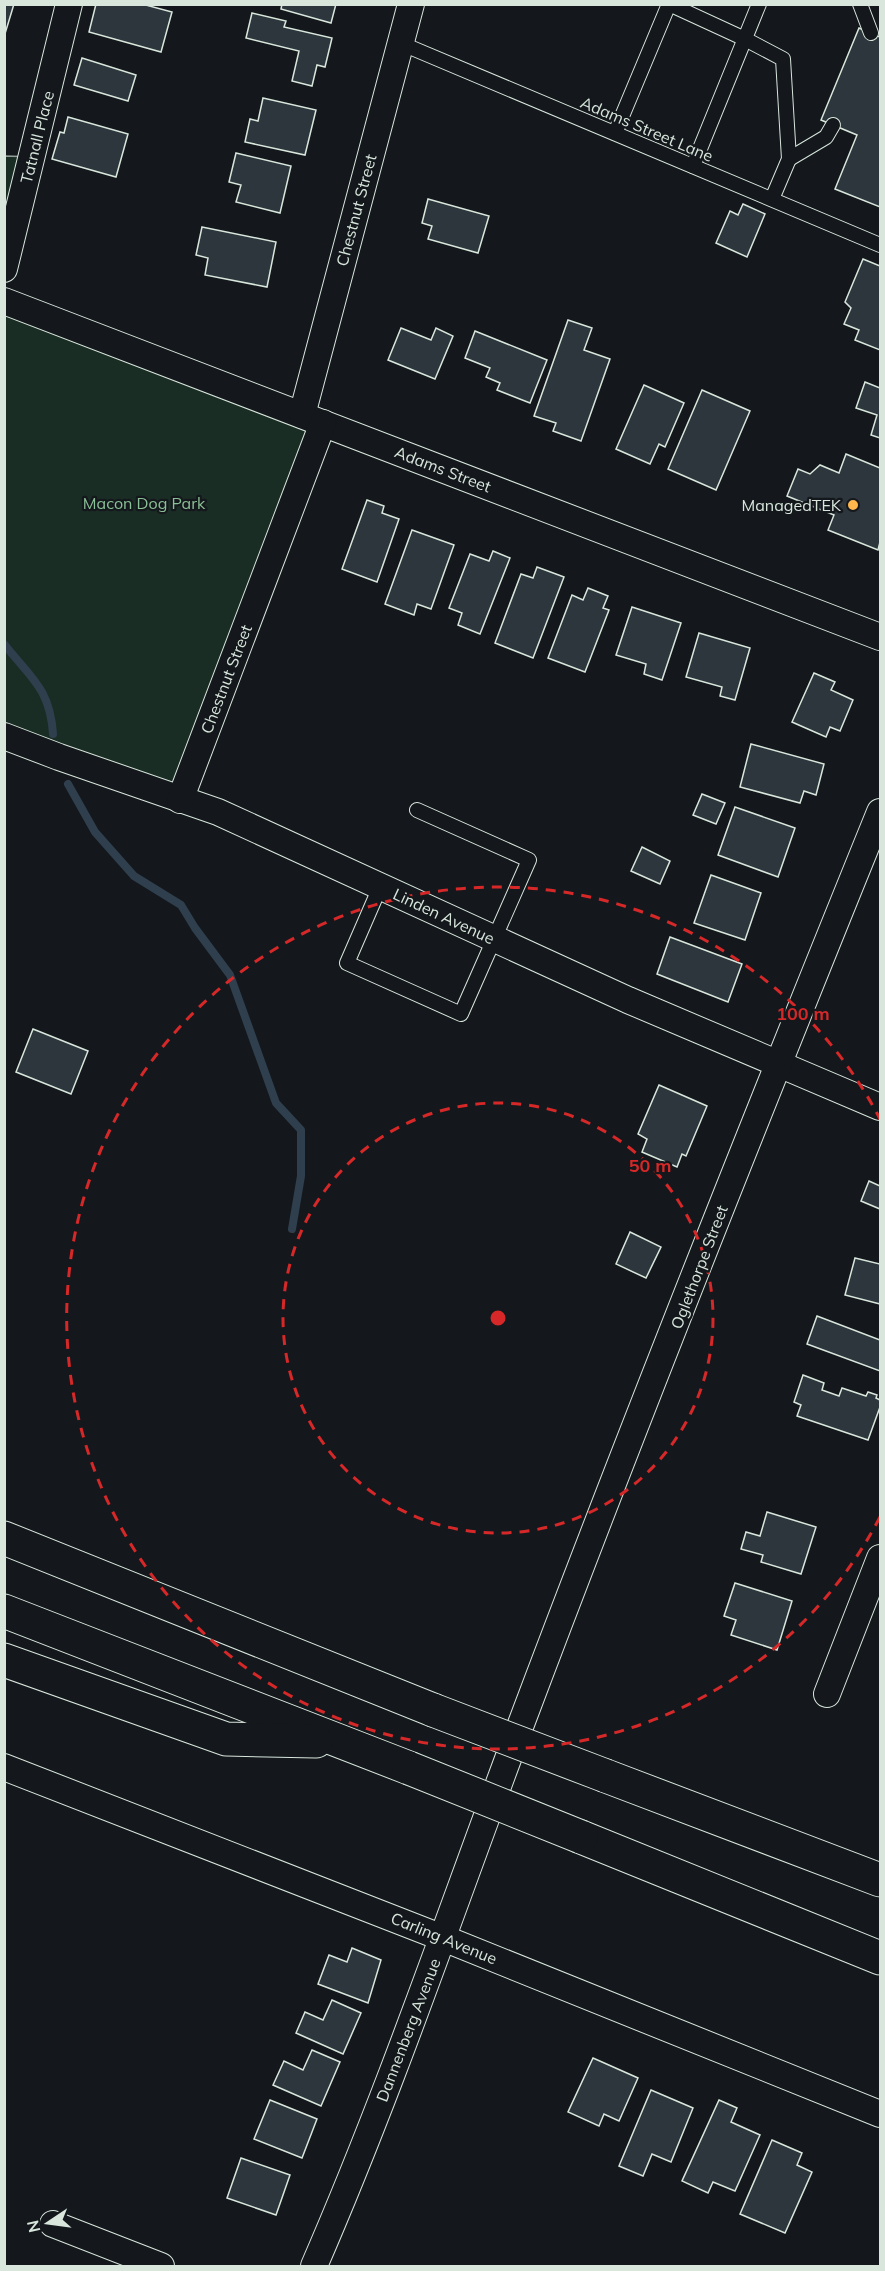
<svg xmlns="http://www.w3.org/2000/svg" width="885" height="2271" font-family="Mulish,sans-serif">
<rect width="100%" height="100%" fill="#14181c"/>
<g fill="#1a2d24" stroke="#939e99" stroke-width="1.5">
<polygon points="5,156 35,157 5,273"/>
<polygon points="4,304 324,422 179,797 5,730"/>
</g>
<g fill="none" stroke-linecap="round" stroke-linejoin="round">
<g stroke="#2f3f4d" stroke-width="8">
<path d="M4,644C30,677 50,688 53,734"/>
<polyline points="68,784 95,832 134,876 181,905 195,928 230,975 276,1103 301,1130 301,1176 292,1229"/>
</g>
</g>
<g fill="#2c363c" stroke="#d8e6dc" stroke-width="1.5">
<polygon points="4,4 14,4 4,37"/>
<polygon points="96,4 142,4 172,12 161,52 89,32"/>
<polygon points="282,4 336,4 331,23 281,9"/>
<polygon points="252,13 286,21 284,27 332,38 325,67 317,65 312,86 292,81 299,51 246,38"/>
<polygon points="859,28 880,37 880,207 835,189 857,135 821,120"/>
<polygon points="82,58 136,75 128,101 74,85"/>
<polygon points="263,98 316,110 305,155 245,142 250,119 258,121"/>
<polygon points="68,117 128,134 116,177 52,159 60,132 64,133"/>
<polygon points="236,153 291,166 280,213 236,202 241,185 229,182"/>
<polygon points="428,199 489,216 478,253 428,239 432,226 422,223"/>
<polygon points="743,204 765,214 747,257 716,243 730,211 738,215"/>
<polygon points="202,227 276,242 267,287 205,275 208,258 196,255"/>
<polygon points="863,259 880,266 880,350 855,340 859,330 844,324 851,308 845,302"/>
<polygon points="568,320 592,328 584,350 610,359 581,441 553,431 556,423 534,416"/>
<polygon points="401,328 431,340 436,328 453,336 435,379 388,360"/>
<polygon points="475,331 547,360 530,403 497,390 500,383 486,377 490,368 465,358"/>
<polygon points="865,382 880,388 880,438 871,435 877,415 856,408"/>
<polygon points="644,385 684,403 665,447 659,444 650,464 616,449"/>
<polygon points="702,390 750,411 716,490 668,469"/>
<polygon points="846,454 880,468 880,542 878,550 828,530 834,515 787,496 798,469 810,474 820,465 839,473"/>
<polygon points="367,500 384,506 382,513 399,519 377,582 342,569"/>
<polygon points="412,530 454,545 431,609 417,604 414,615 385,604"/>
<polygon points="493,551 510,558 480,634 458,625 462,613 449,608 470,554 489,561"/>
<polygon points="537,567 564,577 533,658 495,643 521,574 533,578"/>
<polygon points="588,588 608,596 603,608 609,610 585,672 548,658 572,595 583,600"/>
<polygon points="632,607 681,623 662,680 644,674 646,664 616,655"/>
<polygon points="699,633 750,648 735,700 720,696 722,687 686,677"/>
<polygon points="814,673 835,682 831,690 853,700 840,731 830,727 826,737 792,722"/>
<polygon points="751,744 824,764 816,795 804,791 800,803 740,787"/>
<polygon points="702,794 725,803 716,824 693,815"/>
<polygon points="735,807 795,828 778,877 718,855"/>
<polygon points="642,847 670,861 660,884 631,871"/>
<polygon points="711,875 761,893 745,940 694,923"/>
<polygon points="670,937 742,964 728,1002 657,974"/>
<polygon points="33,1029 88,1051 71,1094 16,1072"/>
<polygon points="659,1085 707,1106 686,1156 682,1154 677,1167 642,1152 647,1139 638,1134"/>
<polygon points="869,1181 880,1186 880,1209 861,1201"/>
<polygon points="630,1232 661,1247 646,1278 616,1264"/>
<polygon points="855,1258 880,1264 880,1304 845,1295"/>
<polygon points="817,1316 880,1340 880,1371 807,1344"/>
<polygon points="803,1375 824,1383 822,1390 839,1396 842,1388 866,1396 868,1392 877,1395 876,1398 880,1400 880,1407 868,1440 797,1416 801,1405 794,1402"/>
<polygon points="767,1512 816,1527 801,1574 761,1562 763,1555 741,1549 746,1532 760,1536"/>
<polygon points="735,1583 792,1601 777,1650 731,1635 736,1620 724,1616"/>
<polygon points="352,1948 381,1960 368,2003 318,1984 329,1955 347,1962"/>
<polygon points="332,2000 361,2013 343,2054 296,2033 305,2012 323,2020"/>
<polygon points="312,2050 340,2062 321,2106 273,2085 284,2061 303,2070"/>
<polygon points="593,2058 638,2078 619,2121 604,2114 599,2126 568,2112"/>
<polygon points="651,2090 693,2108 671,2162 652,2154 643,2176 619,2166"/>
<polygon points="270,2100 317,2119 302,2158 254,2139"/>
<polygon points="719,2100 737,2108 731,2122 760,2135 735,2191 713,2182 708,2193 682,2181"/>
<polygon points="772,2140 802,2153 797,2165 812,2172 785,2233 740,2214"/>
<polygon points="241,2158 290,2175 276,2215 227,2198"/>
</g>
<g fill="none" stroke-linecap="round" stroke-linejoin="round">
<defs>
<g id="lane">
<polyline points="669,4 745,39 783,59 789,159 772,199"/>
<polyline points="860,4 871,33"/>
<polyline points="400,43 880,245"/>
<polyline points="615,133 669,4"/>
<polyline points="789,159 826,137 833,125"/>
<polyline points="693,166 759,4"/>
<polyline points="380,887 347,963 461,1014 529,860 417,810"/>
</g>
<g id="street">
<polyline points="4,269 69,4"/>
<polyline points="4,301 880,637"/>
<polyline points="302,415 411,4"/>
<polyline points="4,736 59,757 218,812 628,1000 880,1107"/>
<polyline points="180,800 323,423"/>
<polyline points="827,1694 880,1558"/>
<polyline points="4,1767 443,1938 880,2114"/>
<polyline points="53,2224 161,2266"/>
<path d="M314,2266C391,2089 453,1905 521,1724C636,1418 757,1115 880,812"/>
</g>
<g id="highway">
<polyline points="4,1538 433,1710"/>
<polyline points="4,1611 409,1768"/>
<polyline points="4,1660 226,1739 316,1741"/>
<polyline points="606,1776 880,1880"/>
<polyline points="581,1837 880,1958"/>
</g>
</defs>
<use href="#lane" stroke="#d8e6dc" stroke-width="16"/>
<use href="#street" stroke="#d8e6dc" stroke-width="28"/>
<use href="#highway" stroke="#d8e6dc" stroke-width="35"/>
<use href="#lane" stroke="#14181c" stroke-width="14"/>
<use href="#street" stroke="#14181c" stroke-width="26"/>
<use href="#highway" stroke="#14181c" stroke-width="33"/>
<defs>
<g id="highway-bridge">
<polyline points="433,1710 606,1776"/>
<polyline points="409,1768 581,1837"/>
</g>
</defs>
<use href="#highway-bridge" stroke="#d8e6dc" stroke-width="35" stroke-linecap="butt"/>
<use href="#highway-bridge" stroke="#14181c" stroke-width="33"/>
</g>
<g fill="none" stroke="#d62828" stroke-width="3" stroke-dasharray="10 8">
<circle cx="498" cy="1318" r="215"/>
<path d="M880 1517A431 431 0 1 1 880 1119"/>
</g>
<circle fill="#ffb74d" stroke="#14181c" stroke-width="2" cx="853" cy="505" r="6"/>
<g text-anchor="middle" stroke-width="4.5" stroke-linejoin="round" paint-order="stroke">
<g font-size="16" fill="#d8e6dc" stroke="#14181c">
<text transform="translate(647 129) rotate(23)" y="6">Adams Street Lane</text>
<text transform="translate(37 137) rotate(-76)" y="6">Tatnall Place</text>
<text transform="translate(356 210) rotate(-75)" y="6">Chestnut Street</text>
<text transform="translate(443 469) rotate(21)" y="6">Adams Street</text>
<text transform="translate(226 679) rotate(-69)" y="6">Chestnut Street</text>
<text transform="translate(444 916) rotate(25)" y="6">Linden Avenue</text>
<text transform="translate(699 1267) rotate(-69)" y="6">Oglethorpe Street</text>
<text transform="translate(444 1938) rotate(22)" y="6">Carling Avenue</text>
<text transform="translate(408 2030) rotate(-69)" y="6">Dannenberg Avenue</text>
</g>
<g font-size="16" fill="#8ac095" stroke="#14181c">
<text x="144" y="509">Macon Dog Park</text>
</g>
<g font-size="16" fill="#d8e6dc" stroke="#14181c" text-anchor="end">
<text x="841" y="511">ManagedTEK</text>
</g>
</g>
<circle cx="498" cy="1318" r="9" fill="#d62828" stroke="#14181c" stroke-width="3"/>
<g font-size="18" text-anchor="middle" font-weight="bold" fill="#d62828" stroke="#14181c" stroke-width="4.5" stroke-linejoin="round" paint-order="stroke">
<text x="803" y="1020">100 m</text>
<text x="650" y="1172">50 m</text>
</g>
<rect width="885" height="2271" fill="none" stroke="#d8e6dc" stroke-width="12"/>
<g transform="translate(48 2223) rotate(257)" stroke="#14181c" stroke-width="4.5" paint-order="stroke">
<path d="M0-4.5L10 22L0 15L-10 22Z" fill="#d8e6dc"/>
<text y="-9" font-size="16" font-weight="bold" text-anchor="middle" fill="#d8e6dc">N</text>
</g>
</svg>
